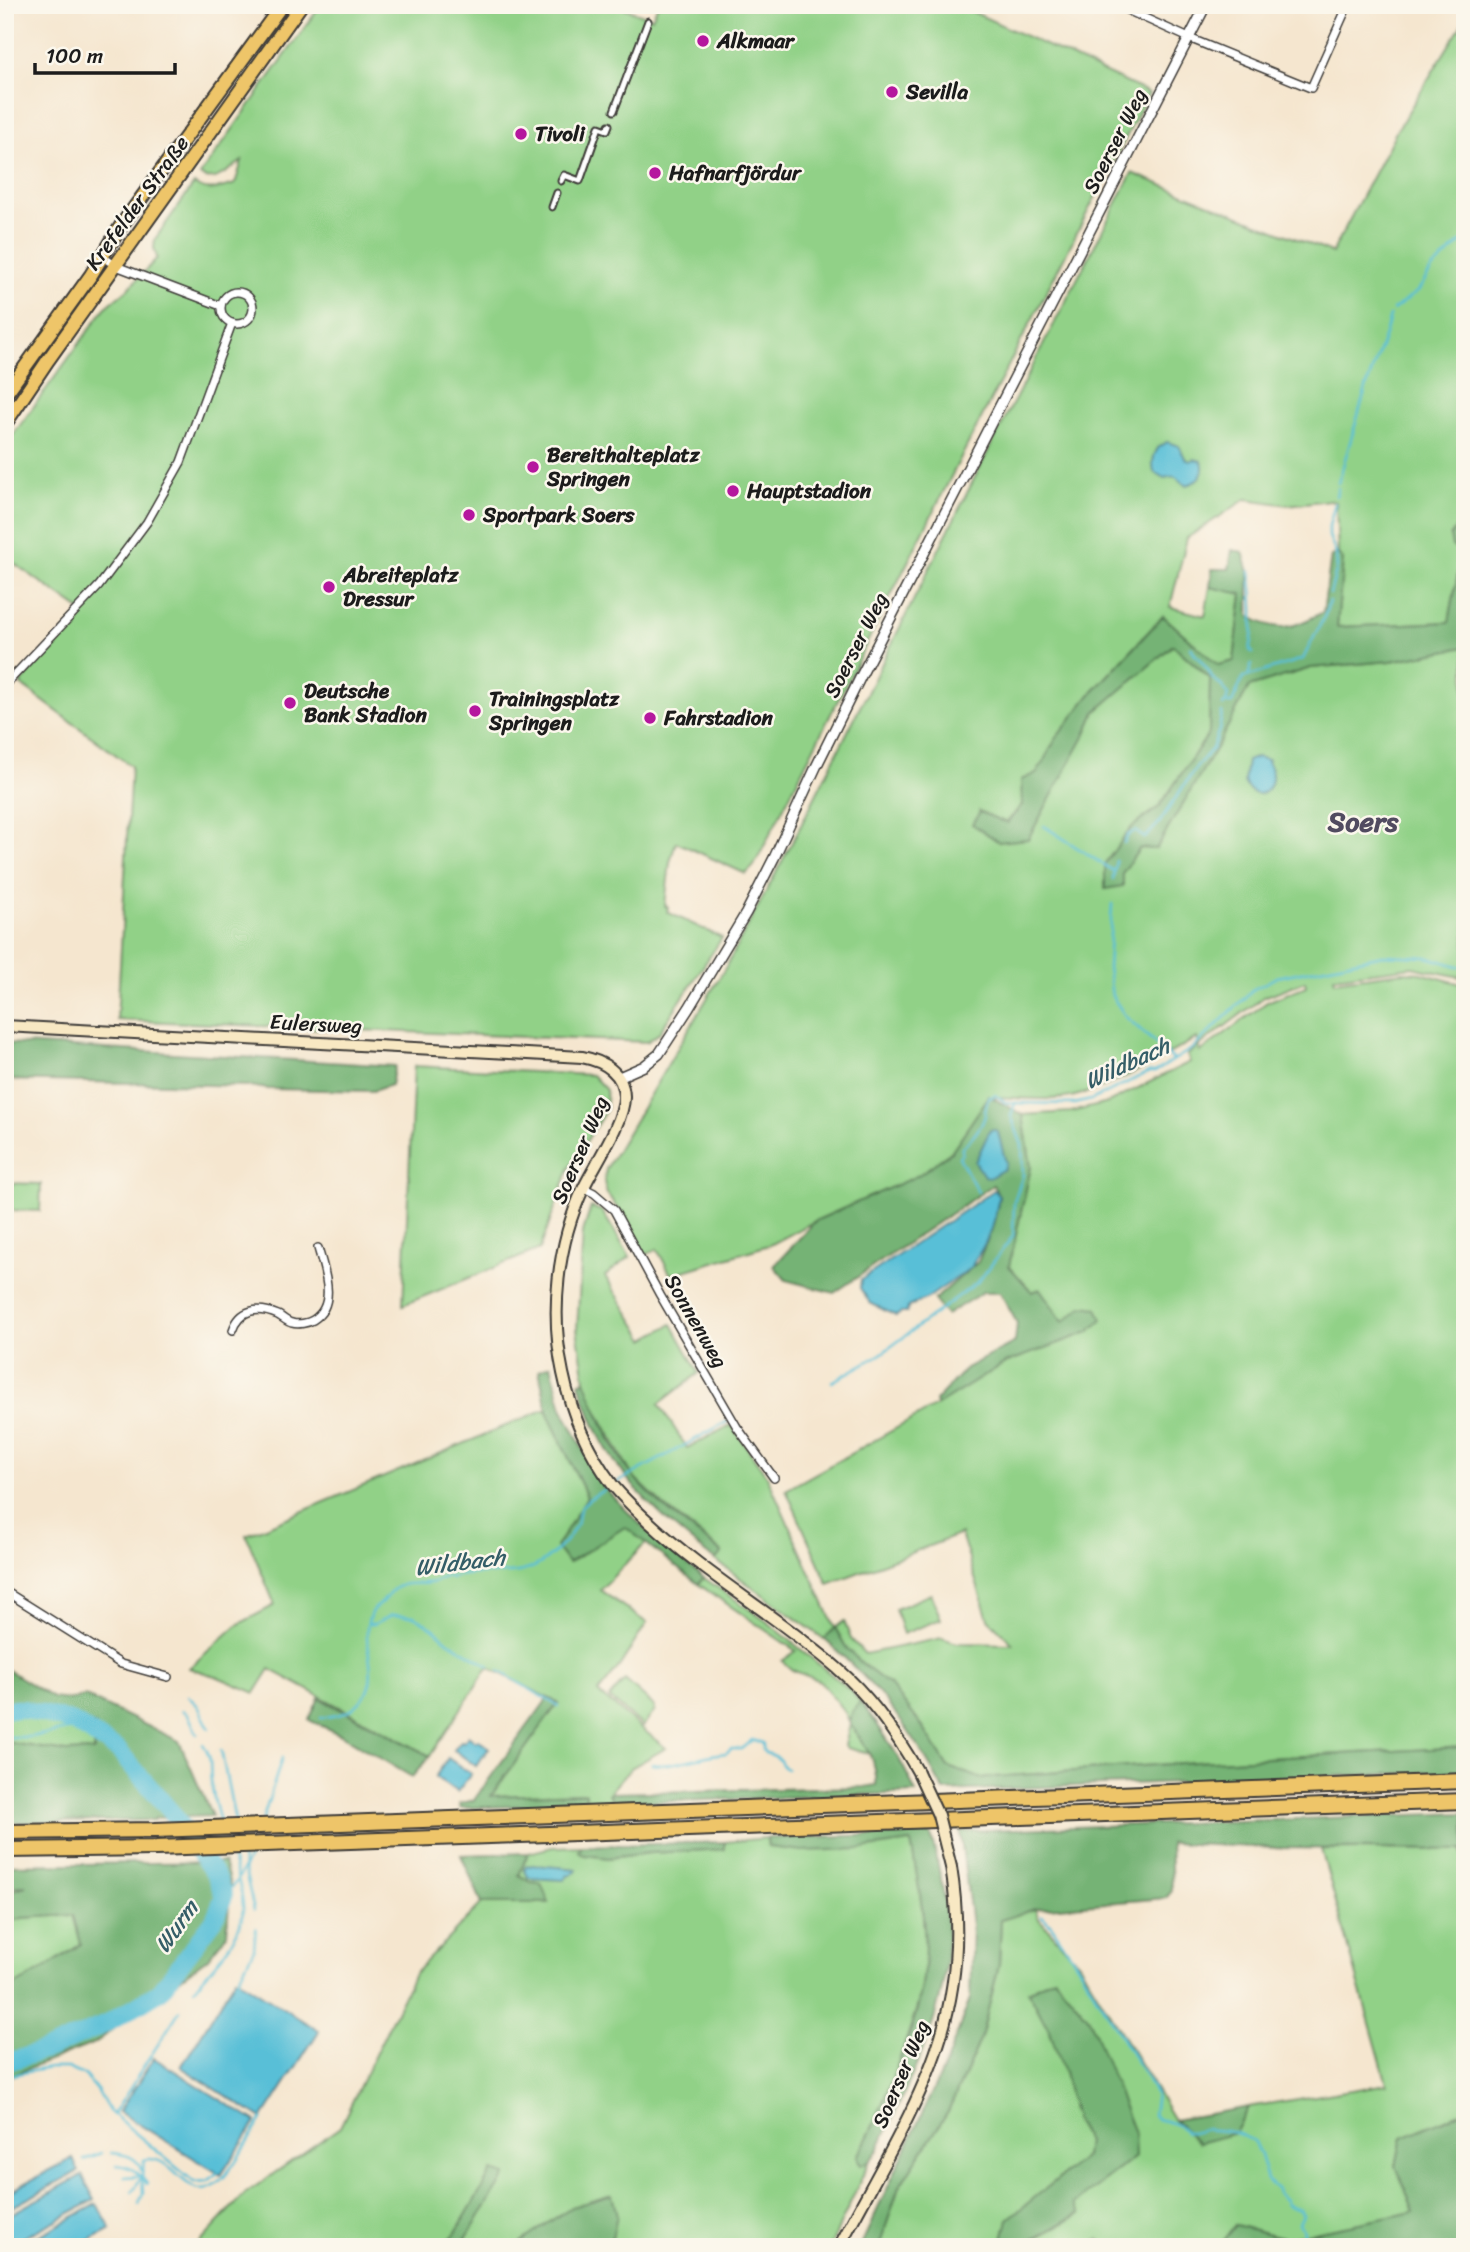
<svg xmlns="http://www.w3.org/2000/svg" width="1470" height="2252" font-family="Sriracha,sans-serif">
<rect width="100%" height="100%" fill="#fbf7ec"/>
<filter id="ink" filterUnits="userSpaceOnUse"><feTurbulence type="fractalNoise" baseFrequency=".0143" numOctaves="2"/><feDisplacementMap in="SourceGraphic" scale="14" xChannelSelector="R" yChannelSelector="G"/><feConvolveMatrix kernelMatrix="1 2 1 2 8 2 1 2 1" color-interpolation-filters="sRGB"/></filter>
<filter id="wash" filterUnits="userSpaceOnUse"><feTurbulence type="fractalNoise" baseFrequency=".00686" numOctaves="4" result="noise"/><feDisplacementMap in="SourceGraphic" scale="28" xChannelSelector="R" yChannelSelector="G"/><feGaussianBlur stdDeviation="1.57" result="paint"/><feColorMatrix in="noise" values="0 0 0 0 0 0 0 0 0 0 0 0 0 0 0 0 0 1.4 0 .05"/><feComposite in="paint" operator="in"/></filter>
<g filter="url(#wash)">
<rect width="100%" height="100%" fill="#f5e6cf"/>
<g fill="#91d187" stroke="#567652" stroke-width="2" fill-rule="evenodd">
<path d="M321,5H616L652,18L658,5H958L1149,93L953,473L754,866L746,874L676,842L670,862L665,906L668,907L667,912L722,938L659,1033L647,1042L117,1020L131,766L20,684L83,612L5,557V446L105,308L129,288L157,258L154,248L155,239L194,184C207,194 220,188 235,184L242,161C230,169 213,186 200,175Z"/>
<path d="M1465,19V520L1460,521L1462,551L1449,622L1337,627L1343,560L1338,554L1336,502L1330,500L1288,505L1246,499L1187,538L1170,607L1205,616L1210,587L1242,593L1234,661L1218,665L1163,616L1090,695L1057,737L1022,805L1006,823L980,812L999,842L1085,735L1095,712L1173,645L1210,678L1209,733L1159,807L1132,827L1123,872L1140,848L1156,849L1217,746L1249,687L1311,668L1391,661L1465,647V764L1462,776L1465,788V978L1412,967L1334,977L1335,981L1403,972L1421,973L1465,985V1714L1463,1715L1465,1722V1747L1195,1762L980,1778L948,1767L922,1726L891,1686L867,1668L847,1649L836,1629L824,1639L715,1560L722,1552L664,1506L632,1475L595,1407L585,1380L577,1329L583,1232L591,1207L602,1211L630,1257L605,1276L645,1339L672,1324L699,1373L659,1404L687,1448L731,1425L767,1476L835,1628L844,1621L851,1639L865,1654L942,1638L957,1643L1013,1644L988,1619L961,1534L828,1584L786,1490L936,1406L1005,1363L1089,1332L1063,1322L1040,1290L1032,1292L1009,1266L1031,1167L1023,1115L1071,1112L1108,1103L1190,1062L1187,1055L1199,1046L1197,1038C1158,1059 1119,1085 1075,1096C1053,1102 1013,1097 989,1097L951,1152L917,1176L815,1221L772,1244L671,1275L657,1249L644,1256L623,1216L606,1192L604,1181L606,1169L728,963L797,833L979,469L1132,173L1332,253L1397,130ZM1305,981L1306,986L1267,1002L1200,1052L1199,1046L1264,997Z"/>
<polygon points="414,1066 592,1075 606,1090 607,1108 569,1169 540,1249 403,1305"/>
<polygon points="5,1183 41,1184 40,1211 5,1210"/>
<polygon points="546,1409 587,1497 557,1548 569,1563 625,1526 646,1543 600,1590 647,1623 619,1667 598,1693 666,1748 631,1768 609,1793 613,1803 586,1804 585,1793 491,1796 558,1703 490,1668 487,1669 430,1756 270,1669 255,1693 218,1677 189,1668 237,1625 275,1605 246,1535"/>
<polygon points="704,1578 769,1623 850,1690 860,1702 852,1712 850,1724 870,1754 847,1748 845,1745 850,1724 846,1714 820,1681 792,1670 782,1661 796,1651 698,1584"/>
<polygon points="931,1594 941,1619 903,1634 895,1609"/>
<polygon points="625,1680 654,1706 655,1711 643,1726 609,1698"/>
<path d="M5,1703C37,1706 67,1713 96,1726L94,1751L66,1752L5,1742Z"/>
<path d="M767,1838L768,1847C817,1853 863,1849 911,1841C918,1884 928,1926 924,1969C922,1998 911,2025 902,2052C889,2087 877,2124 857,2156L860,2165L869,2162L830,2247H196L246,2193L340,2127L414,1974L482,1903H548L531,1882L519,1875L528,1853L552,1847L582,1846L579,1851L608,1858L650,1853L725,1849V1842Z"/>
<polygon points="1321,1849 1461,1850 1465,1861 1465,2111 1402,2138 1396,2166 1415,2212 1285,2238 1235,2225 1218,2247 1111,2247 1099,2239 1089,2247 1020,2247 1080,2214 1074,2204 1135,2157 1029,1992 1050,2032 1064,2072 1076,2122 1087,2141 1085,2157 1009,2219 1003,2241 991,2247 879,2247 899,2187 948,2112 981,2038 999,1965 1001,1920 1035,1909 1039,1919 1079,1963 1174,2120 1199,2143 1235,2133 1249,2107 1387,2084"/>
<polygon points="74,1915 81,1944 44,1969 5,1991 5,1923 22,1918"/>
</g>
<g fill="#74b374" stroke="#486848" stroke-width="2">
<path d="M1465,520V647L1391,661L1311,668L1249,687L1217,746L1156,849L1140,848L1123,872V886L1105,889V863L1132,827L1159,807L1209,733L1210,678L1173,645L1095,712L1085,735L1028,839L999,842L972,824L980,812L1007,823L1022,805L1021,780L1037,773L1057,737L1090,695L1163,616L1218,665L1234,661L1242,594L1210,587L1212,569H1229L1232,550L1243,552L1249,572V616C1279,634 1294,628 1323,612L1331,556L1338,554L1343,560L1337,627L1449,622L1462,552L1452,546L1450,536L1460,521Z"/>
<polygon points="5,1043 395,1066 391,1085 373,1091 268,1089 249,1086 5,1080"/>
<polygon points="989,1096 1023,1115 1031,1167 1009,1266 1032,1292 1040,1289 1063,1322 1083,1306 1097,1308 1102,1320 1089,1332 1005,1363 936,1406 935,1401 966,1368 1015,1342 1017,1323 1000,1292 983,1292 946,1315 934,1300 978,1262 992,1229 997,1209 999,1196 993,1185 834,1293 786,1280 774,1266 815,1221 917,1176 951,1152"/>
<polygon points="551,1365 562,1408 595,1473 605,1489 650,1534 704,1578 698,1584 625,1527 568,1563 556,1547 587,1497 548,1414 539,1370"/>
<path d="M585,1380C597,1412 611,1447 631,1473C655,1505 691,1528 722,1553L715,1560C678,1531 642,1502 615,1462C598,1438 588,1410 579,1383Z"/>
<path d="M835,1628L847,1649L867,1668L891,1686L922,1726L948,1767L980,1778L1195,1762L1465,1747V1771L944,1791C910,1727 879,1687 824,1639Z"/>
<path d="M5,1668L53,1698L69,1700L85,1696L179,1741L212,1816L155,1818V1820L5,1823V1742L66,1752L94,1751L96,1726C68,1712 36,1706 5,1703Z"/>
<polygon points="319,1698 430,1756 412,1777 341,1735 309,1720"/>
<polygon points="548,1698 558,1703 491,1796 586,1793 586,1804 460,1808 459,1804 474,1800"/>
<path d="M860,1702C883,1730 901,1759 916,1793L613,1803L609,1793L864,1787L876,1785C878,1761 863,1743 850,1724L852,1712Z"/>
<polygon points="1465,1813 1465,1850 1275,1848 1170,1843 1172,1891 1166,1898 1035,1909 1001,1920 999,1965 981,2038 948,2112 899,2187 879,2247 860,2247 947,2060 970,1999 972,1925 960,1831"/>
<path d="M931,1834C939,1870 949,1908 947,1946C945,2019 907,2084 878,2150L869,2162L860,2165L857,2156C871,2135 879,2111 889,2088C904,2050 921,2010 924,1970C928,1927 918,1884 911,1842L862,1849L802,1851L768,1847L767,1838Z"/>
<polygon points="725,1842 725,1849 650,1853 608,1858 584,1855 579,1851 582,1846"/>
<polygon points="528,1853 519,1875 531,1882 541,1883 549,1903 482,1903 461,1855"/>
<polygon points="224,1862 230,1885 227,1934 208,1958 95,2043 5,2078 5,1991 44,1969 81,1944 73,1915 22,1918 5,1923 5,1892 26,1886 5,1887 5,1865"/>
<polygon points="1054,1977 1090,2020 1134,2133 1135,2157 1074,2204 1080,2213 1020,2247 991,2247 1003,2240 1008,2219 1085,2157 1087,2141 1076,2122 1064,2072 1050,2032 1028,1991"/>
<polygon points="1249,2107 1235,2133 1199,2143 1174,2120"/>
<polygon points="1465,2111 1465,2247 1218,2247 1235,2225 1285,2238 1414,2212 1396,2166 1402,2137"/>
<polygon points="492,2171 506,2175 460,2247 441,2247 456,2232"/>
<polygon points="612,2195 617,2215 612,2238 592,2247 514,2247 571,2207"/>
</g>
<g fill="#59bfd7" stroke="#3a6e7a" stroke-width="2">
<path d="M1167,442L1179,446L1185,458L1190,461L1194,459L1202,461C1206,474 1198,483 1185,485L1175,476L1164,478L1154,472C1151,460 1155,446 1167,442Z"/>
<path d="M1257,757L1268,760L1267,762C1283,785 1257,809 1244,782L1247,761Z"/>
<polygon points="994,1129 998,1132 1006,1163 1004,1169 989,1178 984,1176 975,1162 990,1130"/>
<path d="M994,1190L999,1196C996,1214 992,1232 983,1247C979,1255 974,1259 972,1267L928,1298L908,1307L907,1313H901L896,1316L870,1303L860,1288L861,1280Z"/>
<polygon points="468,1736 476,1742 478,1740 489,1748 476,1766 454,1750 461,1741 464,1742"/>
<polygon points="448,1758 471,1774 457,1792 435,1777"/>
<polygon points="535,1865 577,1869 576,1872 568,1875 564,1880 529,1878 524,1870 526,1866"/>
<polygon points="236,1978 319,2031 262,2119 181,2067"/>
<polygon points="154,2058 256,2122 221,2175 119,2112"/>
<polygon points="73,2158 79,2171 5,2211 5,2194"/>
<polygon points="82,2175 95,2200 5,2247 5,2217"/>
<polygon points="97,2204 111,2229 77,2247 18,2247"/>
</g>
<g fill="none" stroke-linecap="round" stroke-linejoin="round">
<g stroke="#59bfd7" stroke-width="2.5">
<polyline points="1393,310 1418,291 1432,269 1465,239"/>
<polyline points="1338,483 1367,385 1385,335 1390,316"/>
<polyline points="1336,496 1338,488"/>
<path d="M1250,571C1253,591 1255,631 1250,650L1253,653"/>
<polyline points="1330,594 1337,568 1336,554 1329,536 1329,526 1335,503"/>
<path d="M1191,647C1196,659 1209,666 1212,678L1220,684L1228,695L1226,702"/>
<polyline points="1248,676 1252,664"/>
<polyline points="1223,706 1225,703 1232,703 1243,678 1303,659 1325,615 1329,601"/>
<polyline points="1044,826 1113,871"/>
<polyline points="1124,843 1128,835 1135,831 1145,838 1159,823 1197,766 1212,749 1219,730 1222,713"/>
<polyline points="1113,879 1116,861"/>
<polyline points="1112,904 1108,968 1112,996 1126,1017 1173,1059"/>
<path d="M978,1192L959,1157L962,1153V1147C970,1141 983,1126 985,1115C986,1108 985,1105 989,1098L996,1095L1005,1102L1015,1103"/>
<polyline points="832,1382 881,1354 979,1281 1013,1236 1014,1202 1023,1175 1022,1145 1011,1116 1015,1103 1074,1104 1091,1100 1149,1072 1155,1072 1193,1048 1254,989 1277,977 1383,955 1427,957 1465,968"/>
<polyline points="615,1484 728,1421"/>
<polyline points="368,1624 374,1624 392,1615 414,1616 433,1628 448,1641 489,1666"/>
<polyline points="499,1671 558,1706"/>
<polyline points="188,1696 198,1706 209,1728"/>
<polyline points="5,1700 23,1709"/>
<polyline points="182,1710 188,1714 197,1734"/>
<path d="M321,1718C331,1716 345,1715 352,1709C390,1681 356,1646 371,1613C373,1608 378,1606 382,1602C389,1596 390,1589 402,1585C412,1582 424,1585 434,1582C439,1580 442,1577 448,1576L451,1578C480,1567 513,1582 541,1563C555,1553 571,1538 577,1522C579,1516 578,1511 582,1506C588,1498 600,1493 609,1487"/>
<polyline points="5,1737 30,1737 83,1727"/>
<path d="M203,1744C213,1758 209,1764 211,1781C213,1796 216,1810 221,1824"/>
<polyline points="221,1750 235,1821"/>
<path d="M652,1764C670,1768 705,1754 726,1753L731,1749H741L752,1740L763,1743V1750L765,1753C775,1756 779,1756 783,1767L787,1769"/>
<polyline points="262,1822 282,1758"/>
<polyline points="240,1849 254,1910"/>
<polyline points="224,1896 237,1881 252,1851"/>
<path d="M1042,1916L1051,1925L1077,1964L1156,2094L1153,2115L1157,2119C1169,2122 1177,2123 1186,2132H1197L1203,2129L1225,2131L1236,2133L1249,2139L1254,2143L1260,2155L1267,2180L1277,2189L1278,2194L1285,2200L1287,2205L1300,2210L1303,2215L1299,2223L1303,2230L1302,2237L1312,2241L1315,2247"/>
<polyline points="238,1980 254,1949 256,1928"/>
<path d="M194,1989C212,1966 241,1940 243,1910C244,1896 234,1864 229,1850"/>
<polyline points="5,2076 50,2068 68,2068 85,2076 97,2090 109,2111 194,2182 208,2181 217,2173"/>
<polyline points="113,2115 180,2010"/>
<path d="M111,2153C123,2154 138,2156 141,2170"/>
<polyline points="84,2160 101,2153"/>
<path d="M117,2165C130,2166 140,2173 147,2184"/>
<polyline points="124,2177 139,2176"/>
<path d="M132,2192L142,2176L144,2160C174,2150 188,2214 223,2178C238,2162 249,2138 262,2119"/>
<polyline points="139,2204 143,2193 142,2176"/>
</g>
<polyline stroke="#59bfd7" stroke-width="18" points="5,1709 23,1709 73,1722 118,1750 173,1814 216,1876 224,1896 214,1920 160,1991 108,2023 52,2048 5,2063"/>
</g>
</g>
<g filter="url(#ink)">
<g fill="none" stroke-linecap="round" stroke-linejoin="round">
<defs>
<g id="pedestrian">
<polyline points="614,111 648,21"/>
<polyline points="561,181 564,175 580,181 599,127 607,130 609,125"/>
<polyline points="552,207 557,193"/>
</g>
<g id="minor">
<polyline points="1116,5 1189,38 1311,88 1348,5"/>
<polyline points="103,257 116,266 221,306"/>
<circle cx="237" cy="308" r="16"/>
<polyline points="5,685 99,586 147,522 181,462 232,323"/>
<polyline points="584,1188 594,1193 614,1210 660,1295 737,1427 774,1478"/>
<path d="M233,1330C240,1309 258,1306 278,1315C282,1317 287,1322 292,1323C298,1325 308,1323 313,1320C338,1305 324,1270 318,1248"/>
<polyline points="5,1591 121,1664 168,1677"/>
</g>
<polyline id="tertiary" points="619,1077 644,1066 659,1054 689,1008 746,913 774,858 816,767 861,676 1206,5"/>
<g id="secondary">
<path d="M5,1026L582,1057C603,1061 623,1072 624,1096C625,1120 595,1164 584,1187C557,1244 550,1313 563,1373C571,1412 588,1452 612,1484C623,1498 636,1510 649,1522C707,1576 777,1616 837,1668C871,1697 896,1733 918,1772"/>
<path d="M839,2247C873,2181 920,2106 941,2036C958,1980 960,1923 951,1867"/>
</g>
<g id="primary">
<polyline points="5,395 91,275 121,226 282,5"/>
<polyline points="5,424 48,360 301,5"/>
</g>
<g id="motorway">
<polyline points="5,1832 155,1830 1465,1781"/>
<polyline points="5,1850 156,1848 1465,1801"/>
</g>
</defs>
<use href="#pedestrian" stroke="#3d3a37" stroke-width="9"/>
<use href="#minor" stroke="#3d3a37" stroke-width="10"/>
<use href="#tertiary" stroke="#3d3a37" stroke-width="12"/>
<use href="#secondary" stroke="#3d3a37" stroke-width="14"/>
<use href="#primary" stroke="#3d3a37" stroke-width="16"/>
<use href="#motorway" stroke="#3d3a37" stroke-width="18"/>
<use href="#pedestrian" stroke="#fff" stroke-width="5"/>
<use href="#minor" stroke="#fff" stroke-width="7"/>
<use href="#tertiary" stroke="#fff" stroke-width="9"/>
<use href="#secondary" stroke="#f8e8c3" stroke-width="10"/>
<use href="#primary" stroke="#eec569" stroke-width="12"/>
<use href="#motorway" stroke="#eec569" stroke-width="14"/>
<defs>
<polyline id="secondary-bridge" points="918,1772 938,1815 951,1867"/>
</defs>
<use href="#secondary-bridge" stroke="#3d3a37" stroke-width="14" stroke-linecap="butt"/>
<use href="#secondary-bridge" stroke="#f8e8c3" stroke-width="10"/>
</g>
</g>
<g fill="#b5179e" stroke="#fbf7ec" stroke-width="2.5">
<circle cx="703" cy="41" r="7"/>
<circle cx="892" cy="92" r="7"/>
<circle cx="521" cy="134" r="7"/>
<circle cx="655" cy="173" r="7"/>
<circle cx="533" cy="467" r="7"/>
<circle cx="733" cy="491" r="7"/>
<circle cx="469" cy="515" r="7"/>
<circle cx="329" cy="587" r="7"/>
<circle cx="290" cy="703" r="7"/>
<circle cx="475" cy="711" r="7"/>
<circle cx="650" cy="718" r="7"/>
</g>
<g text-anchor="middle" stroke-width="5" stroke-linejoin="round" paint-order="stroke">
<g font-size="21" font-weight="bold" fill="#1c1c1c" stroke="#fbf7ec" text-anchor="start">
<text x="717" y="48">Alkmaar</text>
<text x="906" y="99">Sevilla</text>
<text x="535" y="141">Tivoli</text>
<text x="669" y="180">Hafnarfjördur</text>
<text x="547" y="462">Bereithalteplatz<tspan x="547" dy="24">Springen</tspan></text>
<text x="747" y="498">Hauptstadion</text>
<text x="483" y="522">Sportpark Soers</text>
<text x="343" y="582">Abreiteplatz<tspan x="343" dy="24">Dressur</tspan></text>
<text x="304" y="698">Deutsche<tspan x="304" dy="24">Bank Stadion</tspan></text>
<text x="489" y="706">Trainingsplatz<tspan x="489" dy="24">Springen</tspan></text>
<text x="664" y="725">Fahrstadion</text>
</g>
<g font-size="21" fill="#1c1c1c" stroke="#fbf7ec">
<text transform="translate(1115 141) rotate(-63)" y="7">Soerser Weg</text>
<text transform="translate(137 203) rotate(-54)" y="7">Krefelder Straße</text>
<text transform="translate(856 645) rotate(-63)" y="7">Soerser Weg</text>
<text transform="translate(316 1024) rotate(3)" y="7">Eulersweg</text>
<text transform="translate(580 1150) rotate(-67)" y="7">Soerser Weg</text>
<text transform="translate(696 1321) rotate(60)" y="7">Sonnenweg</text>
<text transform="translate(901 2074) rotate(-67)" y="7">Soerser Weg</text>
</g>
<g font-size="23" font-style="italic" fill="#345d67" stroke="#fbf7ec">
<text transform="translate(1127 1063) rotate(-25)" y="8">Wildbach</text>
<text transform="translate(460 1562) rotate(-7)" y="8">Wildbach</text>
<text transform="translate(176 1926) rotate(-55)" y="8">Wurm</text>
</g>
<g font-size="28" font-weight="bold" fill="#514b60" stroke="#fbf7ec">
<text x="1363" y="831">Soers</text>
</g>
</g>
<rect width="1470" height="2252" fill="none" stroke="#fbf7ec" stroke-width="28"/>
<path d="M35 63v10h140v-10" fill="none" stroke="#1c1c1c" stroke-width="3.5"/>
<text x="46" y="63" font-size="21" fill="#1c1c1c" stroke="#fbf7ec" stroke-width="5" paint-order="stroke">100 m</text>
</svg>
